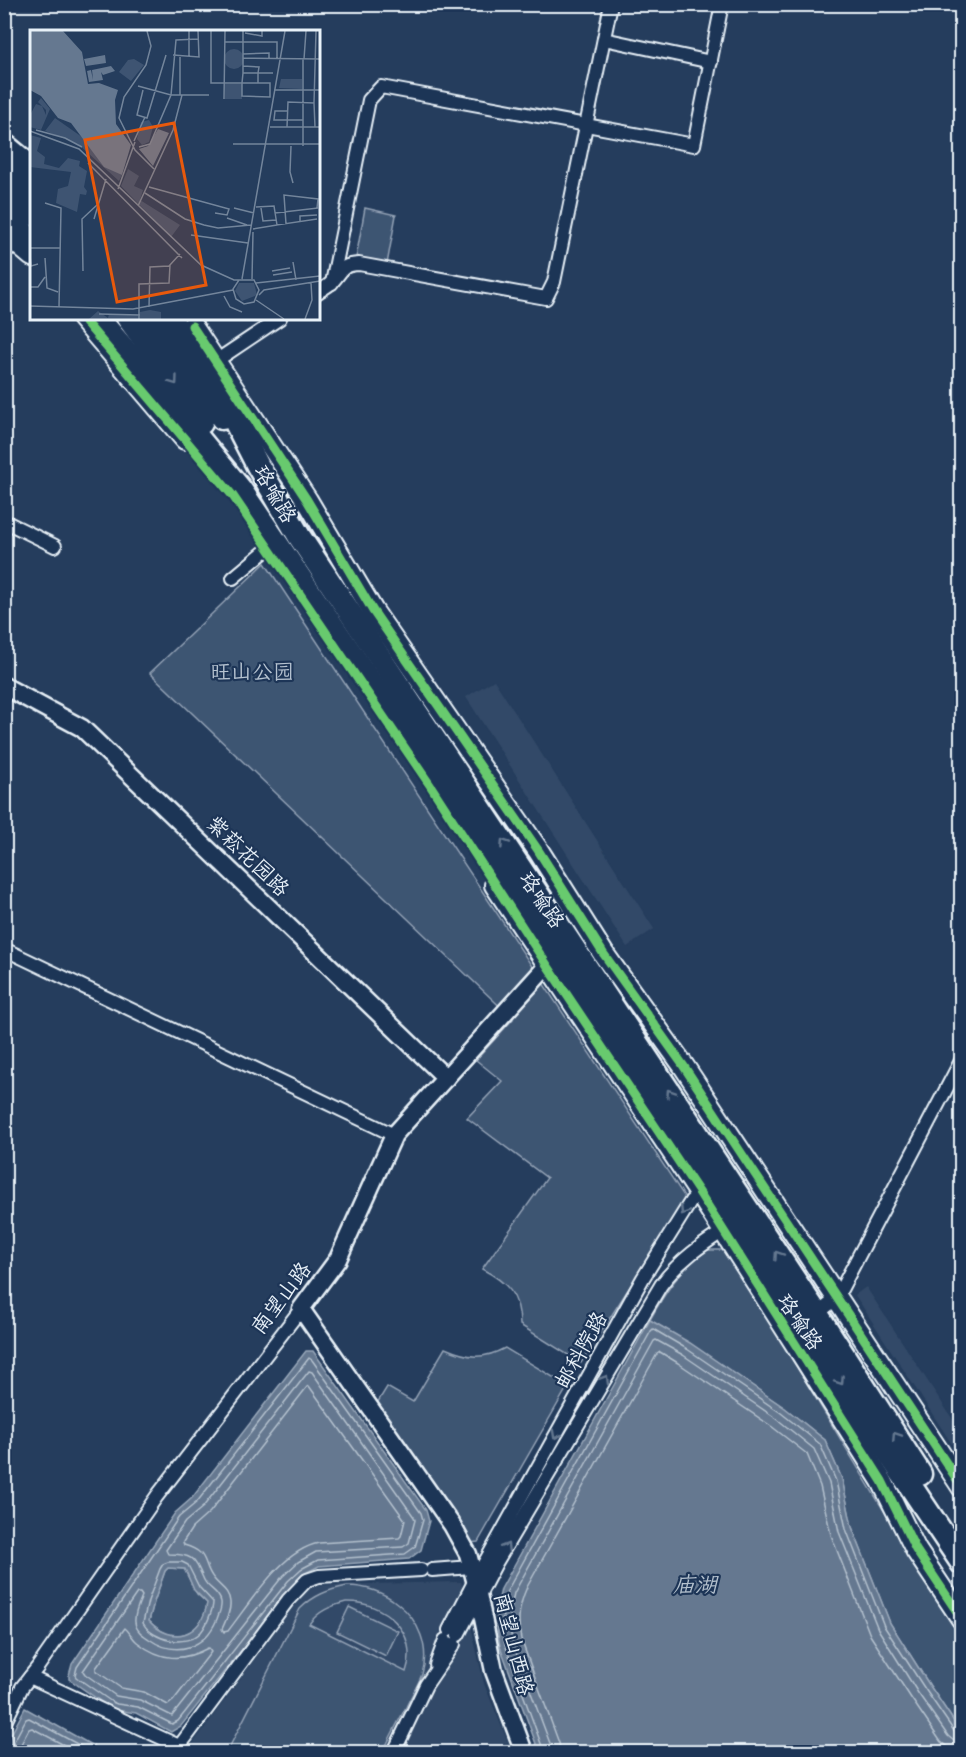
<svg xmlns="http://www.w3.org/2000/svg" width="966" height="1757" font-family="'Architects Daughter','LXGW WenKai TC',sans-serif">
<rect width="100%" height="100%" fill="#253d5d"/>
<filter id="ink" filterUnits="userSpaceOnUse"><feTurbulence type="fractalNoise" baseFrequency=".0167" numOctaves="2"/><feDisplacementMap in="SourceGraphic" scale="12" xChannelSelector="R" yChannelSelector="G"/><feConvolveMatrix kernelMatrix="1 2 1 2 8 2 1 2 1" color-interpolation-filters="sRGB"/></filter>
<g filter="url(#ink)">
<g fill="#334a68">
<polygon points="494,680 654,929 627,947 466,697"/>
<polygon points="866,1287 961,1432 961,1458 855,1295"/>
<polygon points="461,1582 484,1684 512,1752 187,1752 299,1598 308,1589 324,1585"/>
</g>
<g fill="#3e5472" stroke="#93a2b5" stroke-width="1.5" fill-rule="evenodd">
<polygon points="365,208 396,215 387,264 356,258"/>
<path d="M265,563L686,1199L581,1363L520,1325C520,1295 507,1282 482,1269L547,1178L467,1118L502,1081L476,1060L513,1019L150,673Z"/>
<path d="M707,1250H726L921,1572L948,1615L961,1633V1732L930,1686L890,1623L852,1527L842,1479L825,1440L785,1408L690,1344L650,1320C665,1292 681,1268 707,1250Z"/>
<path d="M445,1348C468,1358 483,1360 505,1348L568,1386L478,1542L469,1543L376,1405L387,1387L413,1402Z"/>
<path d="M168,1568L184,1569L197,1594L207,1603C203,1637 172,1645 149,1621L154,1602L165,1571Z"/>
<path d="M347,1586C365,1586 384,1592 398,1604C419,1620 430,1648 422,1674C418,1685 411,1696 406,1707C398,1722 390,1737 383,1752H227L300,1609C314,1595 328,1590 347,1586ZM346,1602C383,1601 420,1632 406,1672L309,1624C318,1611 331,1606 346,1602Z"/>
<polygon points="349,1607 398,1631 386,1656 337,1632"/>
</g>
<g fill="#657890" stroke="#99a8ba" stroke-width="1.5" fill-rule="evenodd">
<path d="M650,1320L690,1343L785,1408L825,1440L842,1479L852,1527L890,1623L930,1686L961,1732V1752H539L500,1646C495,1623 496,1610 501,1589Z"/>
<path d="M306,1351H313L426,1510L429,1521L421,1550L409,1559L319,1566L305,1573L293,1585L181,1726L171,1732L136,1713L116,1710L109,1707L69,1679V1675L72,1664L175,1513L192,1498ZM168,1568L185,1569L194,1590L207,1603C202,1636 172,1646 149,1621L154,1602L165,1571Z"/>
<polygon points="25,1708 104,1752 5,1752 5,1746"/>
</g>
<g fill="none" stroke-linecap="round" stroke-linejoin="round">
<g stroke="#b4c1ce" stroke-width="1.5">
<polygon points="309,1358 312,1360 421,1513 423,1520 415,1547 405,1554 318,1560 301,1569 288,1581 186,1711 178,1721 172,1724 138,1707 117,1704 112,1702 76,1677 75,1675 77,1667 179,1517 197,1502"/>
<path d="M309,1371L312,1372L414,1517L415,1520L409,1543L403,1547L316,1552L298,1562L282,1577L172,1716L140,1700L116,1696L85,1674L83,1671L137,1593H140L142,1596C139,1603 134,1614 135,1622C136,1631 143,1635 149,1639C176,1658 205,1648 217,1619C219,1613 222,1608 221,1602C219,1591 208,1589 204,1580C194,1558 193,1554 168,1554L166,1550L185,1522L203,1507Z"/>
<path d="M309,1386L405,1520L401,1536L399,1538L319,1543C282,1550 250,1603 228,1631L224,1632L222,1629C226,1620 231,1611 230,1602C229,1590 220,1587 214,1579C201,1563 211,1553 184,1545L183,1542L192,1528L210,1512L307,1387Z"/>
<path d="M168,1562H182L188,1565L199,1587L213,1602C213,1607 212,1610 210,1615C208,1621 205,1627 201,1632C186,1648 153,1641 143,1623L148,1601L160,1569L163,1564Z"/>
<path d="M125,1628C130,1632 132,1638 137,1642C161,1661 182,1662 208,1648L211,1652L173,1701L168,1705L144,1692L121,1688L96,1671V1668Z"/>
<polyline points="4,1747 12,1745 26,1719 29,1718 92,1752"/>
<polyline points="14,1752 19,1748 29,1729 32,1728 77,1752"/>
<path d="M544,1752L505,1644C501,1624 502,1610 507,1591L651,1331L653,1329L687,1349L781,1413L820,1444L836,1481L846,1529L884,1626L925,1689L954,1731L957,1734H962"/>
<path d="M552,1752L551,1746L512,1642C509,1624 510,1611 514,1593L654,1341L656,1340L683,1355L777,1419L814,1449L829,1483L839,1532L878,1629L918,1693L948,1736L954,1741L962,1742"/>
<path d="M561,1752L559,1743L521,1639C517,1620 519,1605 527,1587L657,1354L660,1352L678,1363L771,1426L807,1454L820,1486L831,1535L870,1635L911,1698L941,1742L950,1749L962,1751"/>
</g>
<defs>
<g id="street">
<polyline points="604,39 711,62"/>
<polyline points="332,283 369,100 381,87 694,145 722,4"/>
<path d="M318,292C322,289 327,287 331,283C343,272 339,265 359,264L546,298L554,282L611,4"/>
<polyline points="210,365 280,318"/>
<polyline points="4,521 55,546"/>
<polyline points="233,578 276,542"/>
<polyline points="4,949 394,1135"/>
<polyline points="817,1314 836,1299 962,1059"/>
<polyline points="432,1570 471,1567 478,1569"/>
<polyline points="449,1630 475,1580 643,1278 691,1201 704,1189"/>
<path d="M458,1635L496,1563L661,1285C679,1260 703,1244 728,1228"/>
<polyline points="436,1665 445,1640"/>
<polyline points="30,1677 179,1746"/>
<polyline points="4,1724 22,1687 37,1668 157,1496 301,1309"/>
<polyline points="175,1752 288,1600 307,1580 319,1576 421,1570"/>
<polyline points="394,1752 426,1685 454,1644"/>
</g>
<g id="secondary">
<polyline points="4,686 82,728 446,1078"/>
<polyline points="524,1752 494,1671 475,1580 468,1554 452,1525 301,1309 338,1259 394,1135 555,957"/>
</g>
<g id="primary">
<polyline points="4,232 32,256"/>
<polyline points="82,318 185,439"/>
<polyline points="192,326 307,500 373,611 538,850 603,953 683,1065 962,1487"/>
<polyline points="495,885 699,1192 805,1359 882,1481 916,1550 962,1619"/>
</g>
<g id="highway">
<polyline points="4,145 32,168"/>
<polyline points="4,166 32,191"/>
<polyline points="4,188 32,214"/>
<polyline points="4,213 32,241"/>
<polyline points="98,318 159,390 240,489 556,956 962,1563"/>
<polyline points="128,318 182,391 201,423"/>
<polyline points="148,318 222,418"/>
<polyline points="170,318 215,382 258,466 299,536 817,1314 920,1474"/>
</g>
</defs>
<use href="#street" stroke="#e8f1f8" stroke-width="16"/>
<use href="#secondary" stroke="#e8f1f8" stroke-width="21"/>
<use href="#primary" stroke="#e8f1f8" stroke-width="24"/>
<use href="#highway" stroke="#e8f1f8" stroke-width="27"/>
<use href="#street" stroke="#1d3557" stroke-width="12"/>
<use href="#secondary" stroke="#1d3557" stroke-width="16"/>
<use href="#primary" stroke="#1d3557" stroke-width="20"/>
<use href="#highway" stroke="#1d3557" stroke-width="22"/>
<defs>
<g id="cycleway">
<polyline points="82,318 233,496 430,785 547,965 699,1192 882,1481 916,1550 962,1619"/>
<polyline points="192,326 307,500 373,611 538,850 603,953 683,1065 962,1487"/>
</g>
</defs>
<use href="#cycleway" stroke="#1d3557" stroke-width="13"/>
<use href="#cycleway" stroke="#67ca6e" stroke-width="9"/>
</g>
<defs><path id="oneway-chevron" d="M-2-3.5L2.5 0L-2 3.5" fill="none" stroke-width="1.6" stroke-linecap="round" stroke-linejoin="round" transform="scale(1.5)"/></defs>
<g stroke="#64778f">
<use href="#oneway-chevron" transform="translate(174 381) rotate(54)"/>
<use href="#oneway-chevron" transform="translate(504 843) rotate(-124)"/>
<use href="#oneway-chevron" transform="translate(670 1093) rotate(-124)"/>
<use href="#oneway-chevron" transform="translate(684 1211) rotate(123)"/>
<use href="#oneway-chevron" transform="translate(778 1255) rotate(-124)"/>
<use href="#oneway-chevron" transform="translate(605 1379) rotate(-59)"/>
<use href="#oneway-chevron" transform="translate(840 1381) rotate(56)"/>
<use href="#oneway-chevron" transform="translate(556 1435) rotate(119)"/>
<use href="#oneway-chevron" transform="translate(896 1436) rotate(-123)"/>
<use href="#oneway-chevron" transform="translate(506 1547) rotate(-59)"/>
</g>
</g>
<g text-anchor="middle" stroke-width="4.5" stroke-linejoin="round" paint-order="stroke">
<g font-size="21" fill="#e8f1f8" stroke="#1d3557">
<text transform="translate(275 494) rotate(60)" y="7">珞喻路</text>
<text transform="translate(248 856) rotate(44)" y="7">紫菘花园路</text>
<text transform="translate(542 900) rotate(56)" y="7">珞喻路</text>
<text transform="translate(281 1298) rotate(-53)" y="7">南望山路</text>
<text transform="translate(800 1322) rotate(56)" y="7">珞喻路</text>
<text transform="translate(581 1350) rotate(-61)" y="7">邮科院路</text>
<text transform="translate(514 1644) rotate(76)" y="7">南望山西路</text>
</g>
<g font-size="21" fill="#b5c2d0" stroke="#1d3557">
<text x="252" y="679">旺山公园</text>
</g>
<g font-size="22" font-style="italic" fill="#b4c1ce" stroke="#1d3557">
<text x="695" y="1592">庙湖</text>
</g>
</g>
<g transform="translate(30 30)">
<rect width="290" height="290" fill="#253d5d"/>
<path d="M194 29a10 10 0 1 1 20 0a10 10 0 1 1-20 0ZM104,29L114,35L101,51L89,42L98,30ZM251,49H272V59L249,58ZM195,54H212V69H195ZM11,68L20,79L11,100L0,97V85L6,74L12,76L16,85V80L8,72ZM25,88L52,107L72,133L92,145L89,151L48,114L15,101ZM119,90L123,97L119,112L112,115L107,109L111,92ZM0,105L11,108L7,121L15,127L14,134L29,138L38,128L50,131L49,136L57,141L54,157L57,161L56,165L50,164L47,182L26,173L28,159L38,156L41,142L0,137ZM98,139L109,146L104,156L113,160L110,170L150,195L141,207L91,156ZM209,253H224L227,265L212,271L205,261ZM120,280L131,282V289H59L68,281L78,288L79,284L109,285L110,282Z" fill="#3e5472"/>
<path d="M0,1H33L52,22L58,54L69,53L88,60L85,70L86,94L101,115L92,145L74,137L41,93L28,88L11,66L0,60ZM75,25L76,33L56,36L54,29ZM81,36L85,41L73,45L71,42L73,50L59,52L57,41L61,40L63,50L62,40ZM128,99L139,103L123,136L109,119L118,116Z" fill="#657890"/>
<path fill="none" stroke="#73859b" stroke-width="1.5" d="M117,1L121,16L116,35L94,67L89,88L105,120L124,139M159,1V27M181,1V53H240V67L212,66V53L213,43V1M215,3L232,6V1M195,12H247V29M213,24L239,23V28M143,25L169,27L168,1M150,27V65M213,28L290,29M273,29V116M274,29L276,1M213,36L229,37L228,43H243M213,43H228V53M108,56L141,65H179M113,60L107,85L117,88L136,25M244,60H290M194,69L195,1M284,73L285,97M257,81H245L244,90H273M240,97H290M257,97L258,72L284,73L286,1M6,100L35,108L52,117M0,101L49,119L171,235L204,250H224L229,260L224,272L214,274L206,269L203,259L209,250M104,111L115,87M203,114H290M261,116L260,142L263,153M109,117L120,114L141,65L146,10L168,9M58,133L152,228M119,157L199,179L197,185L185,183M88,159L105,112M115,163L155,189L174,195L188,198L221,195M15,173L31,178L29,277M108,176L143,100L152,65M226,177L244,176L247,195L287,189M204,178L224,183M231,178L233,191L246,190M245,183L288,178M197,188L217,195M64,189L76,149M270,192V186L287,185M256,194L254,165L288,169L287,178M223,199L247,195M161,205L218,213M0,218H30M0,225L1,236L8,234M15,228L17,258L28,262M263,232L266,250M53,241L52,189L68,174M242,241L260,238M243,245L262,242M212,249L255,1M222,249L223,202M226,253L290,246M0,257H8L15,247M229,265L234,260L290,251M194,266L200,277L212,282M226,270L254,289M0,276L103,279L203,260M119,277L120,237L139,236L150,224M69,284L110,285M109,289V254L139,253L140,235M275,289L282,270L281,253"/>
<path fill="#e8590c" fill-opacity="0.15" stroke="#e8590c" stroke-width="3" d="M144,93L176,255L87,272L55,110Z"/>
<rect width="290" height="290" fill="none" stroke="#e8f1f8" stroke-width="3"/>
</g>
<rect width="966" height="1757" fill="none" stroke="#1d3557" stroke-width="24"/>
<rect x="12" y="12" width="942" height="1733" fill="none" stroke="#e8f1f8" stroke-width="2" filter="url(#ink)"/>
</svg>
